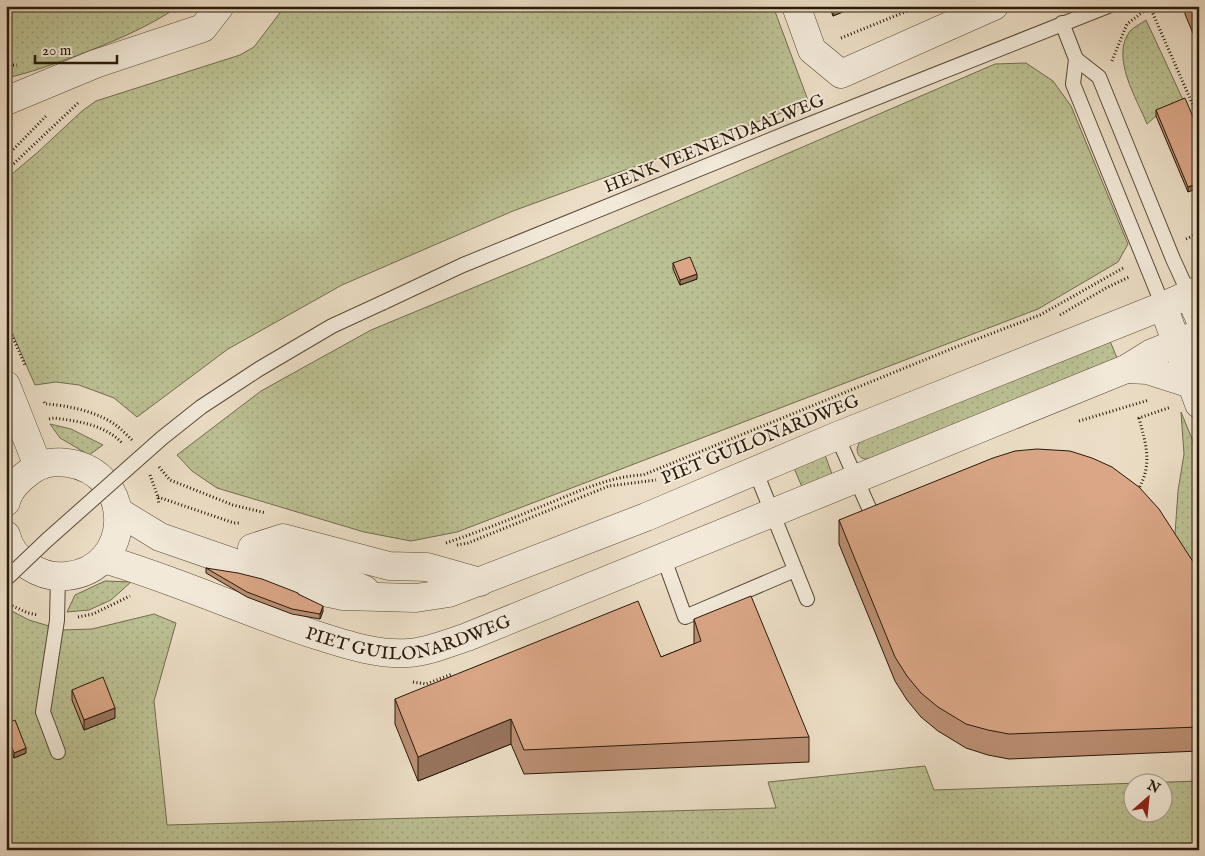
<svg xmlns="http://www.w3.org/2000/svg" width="1205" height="856" font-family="'IM FELL English',serif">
<defs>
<pattern id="grass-dots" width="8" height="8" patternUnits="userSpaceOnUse" patternTransform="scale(1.25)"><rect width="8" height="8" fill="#bbc092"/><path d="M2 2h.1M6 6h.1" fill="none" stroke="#a1a47d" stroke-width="1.8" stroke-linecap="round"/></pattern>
</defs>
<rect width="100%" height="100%" fill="#ebddc5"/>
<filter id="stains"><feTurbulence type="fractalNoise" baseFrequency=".004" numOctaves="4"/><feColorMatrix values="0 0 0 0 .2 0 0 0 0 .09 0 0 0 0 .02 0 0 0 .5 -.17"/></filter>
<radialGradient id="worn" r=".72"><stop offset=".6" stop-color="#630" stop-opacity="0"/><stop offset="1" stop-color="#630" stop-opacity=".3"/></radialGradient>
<g fill="url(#grass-dots)" stroke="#726d4e" fill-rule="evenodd">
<path d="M6,6H179C147,28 112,42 76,56C53,64 30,73 6,78Z"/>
<polygon points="285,6 773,6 809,103 513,211 342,285 228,349 137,417 114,398 79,385 56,382 35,385 6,319 6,179 38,152 82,111 96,101 240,55 254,47"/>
<path d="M1146,20L1185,104L1156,116L1147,124C1137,99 1110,57 1130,31C1134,27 1142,23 1146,20Z"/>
<polygon points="1026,63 1053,81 1071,106 1128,244 1118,262 1038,309 457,532 411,541 364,532 217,488 192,471 177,455 261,391 371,330 550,256 995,64"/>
<path d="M1110,341L1117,358L870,459C857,461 853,448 862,440Z"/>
<polygon points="1181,412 1199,456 1199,589 1174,548 1178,491 1184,454"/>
<polygon points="50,424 71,429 103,445 89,455 60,438"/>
<polygon points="825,455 832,474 802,487 794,468"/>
<polygon points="105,581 131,582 111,600 89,610 67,612 75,595"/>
<path d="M6,608L29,620L62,630L92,629L154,614L176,623L154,701L167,825L776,808L768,782L925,766L934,790L1199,781V842L1129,850H6ZM1132,784H1162V814H1132Z"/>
</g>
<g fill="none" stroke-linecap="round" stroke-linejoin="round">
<defs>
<g id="service">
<polyline points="1062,23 1076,59 1073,84 1163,306"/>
<polyline points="1076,59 1099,77 1173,259 1189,294"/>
<polyline points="382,303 463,265 790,132 1108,6"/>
<polyline points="837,436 873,517"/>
<polyline points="755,470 807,599"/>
<polyline points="663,556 685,617 795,570"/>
<polyline points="58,752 43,712 57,620 58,577"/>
</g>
<g id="minor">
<polyline points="796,6 812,50 841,74 994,6"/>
<polyline points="6,101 95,64 203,28 220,6"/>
<polyline points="1189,294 1199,317"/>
<polyline points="1126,369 1147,370 1191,384"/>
<polyline points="6,385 38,466"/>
<path d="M6,502C9,488 21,478 32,470C42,463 56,461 68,463C136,473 134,569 67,576C41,579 12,561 6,535"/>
<polyline points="119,512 160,537 310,589 343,596 416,598 449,593 646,517 837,436 1163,306"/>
<polyline points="252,548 283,538 389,566 427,567 480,582"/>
<polyline points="256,549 317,568 365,590"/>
<path id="s1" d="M104,559C177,580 246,613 319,636C348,645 377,655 408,653C428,652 448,643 467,637L1126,369L1150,354L1199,334"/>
</g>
<polyline id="tertiary" points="1199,290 1163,306 1199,404"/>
</defs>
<use href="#service" stroke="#5a4b38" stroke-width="16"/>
<use href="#minor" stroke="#5a4b38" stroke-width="29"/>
<use href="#tertiary" stroke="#5a4b38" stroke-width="29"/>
<g stroke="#291a09" stroke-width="3" stroke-dasharray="1 2.5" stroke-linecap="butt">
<polyline points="1150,7 1199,119"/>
<polyline points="841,38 917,7"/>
<polyline points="1112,61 1127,24 1151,6"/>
<polyline points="6,65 17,65"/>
<polyline points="6,157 46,116"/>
<polyline points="6,171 78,103"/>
<polyline points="1186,239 1199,233"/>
<polyline points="1060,315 1106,288 1129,277"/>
<polyline points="6,322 25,365"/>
<path d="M44,402L45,404C67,405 99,412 117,426C122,430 127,435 132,440"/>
<path d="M49,419L54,418C78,421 106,425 123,444"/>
<polyline points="1079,421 1149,400"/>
<polyline points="159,467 170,480 233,505 266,513"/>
<polyline points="150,475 158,497 159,505"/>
<path d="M1138,490C1153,464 1146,445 1139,418L1171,407"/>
<polyline points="158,497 234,523 239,523"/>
<path d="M446,543C478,532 509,520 540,507C573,494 608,476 643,475L956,347L1040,315L1125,267"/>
<polyline points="457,545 468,543 609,486 656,480"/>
<polyline points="6,603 28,613 38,615"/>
<polyline points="78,617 93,614 130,596"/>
<polyline points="413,682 426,684 452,674"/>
</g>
<use href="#service" stroke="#f2e9d9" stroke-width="14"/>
<use href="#minor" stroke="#f2e9d9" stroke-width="28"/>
<use href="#tertiary" stroke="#f2e9d9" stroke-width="28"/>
<defs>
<polyline id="service-bridge" points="6,579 47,540 162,438 201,407 259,369 332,326 382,303"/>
</defs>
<use href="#service-bridge" stroke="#5a4b38" stroke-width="16" stroke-linecap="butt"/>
<use href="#service-bridge" stroke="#f2e9d9" stroke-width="14"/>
</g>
<g fill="#bb8f73" stroke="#291a09">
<polygon points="829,6 857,6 833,16"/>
<polygon points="1185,6 1199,6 1199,48 1185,14"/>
<polygon points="1156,110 1199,131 1188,192 1156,116"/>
<polygon points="673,263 697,279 680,285 673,269"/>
<polygon points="839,520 1199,571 1199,751 1009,759 988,755 966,748 938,731 921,717 907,700 895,681 839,544"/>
<polygon points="206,568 298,594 323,611 320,619 292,614 247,597 206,573"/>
<polygon points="694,619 809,737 809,762 524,774 511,744 418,781 395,724 395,699 661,657 694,644"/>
<polygon points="72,690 115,718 84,730 72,700"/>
<polygon points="6,724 26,753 14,758 6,737"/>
</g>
<g fill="#99745e" stroke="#291a09">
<polygon points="833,6 857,6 833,16"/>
<polygon points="1199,183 1199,188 1188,192 1188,187"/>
<polygon points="697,274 697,279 680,285 680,280"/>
<polygon points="323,606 323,611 320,619 320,614"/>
<polygon points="115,708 115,718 84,730 84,720"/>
<polygon points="511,719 511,744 418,781 418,757"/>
<polygon points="26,748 26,753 14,758 14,753"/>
</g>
<g fill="#daa686" stroke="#291a09">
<polygon points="1192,6 1199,6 1199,23"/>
<polygon points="1185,98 1199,131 1199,183 1188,187 1156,110"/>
<polygon points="690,257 697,274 680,280 673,263"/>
<polygon points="1037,449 1070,451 1092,458 1112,467 1139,487 1159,509 1199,571 1199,727 1009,734 988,730 966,724 938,707 921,693 907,676 895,657 839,520 993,458 1015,451"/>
<polygon points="206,568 238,573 262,579 298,593 298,594 323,606 320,614 292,609 247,592"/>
<polygon points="751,596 809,737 524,750 511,719 418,757 395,699 638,601 661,657 701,641 694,619"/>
<polygon points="103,677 115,708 84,720 72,690"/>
<polygon points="15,720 26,748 14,753 6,732 6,724"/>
</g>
<g text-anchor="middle" stroke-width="4" stroke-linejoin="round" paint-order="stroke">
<g font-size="18" fill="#291a09" stroke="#f2e9d9">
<text transform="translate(714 143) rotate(-22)" y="6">HENK VEENENDAALWEG</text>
<text transform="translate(760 439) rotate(-22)" y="6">PIET GUILONARDWEG</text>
<text dy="6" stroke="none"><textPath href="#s1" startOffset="321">PIET GUILONARDWEG</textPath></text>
</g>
</g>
<rect width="1205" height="856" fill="none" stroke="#ebddc5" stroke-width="25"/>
<rect x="8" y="8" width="1190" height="841" fill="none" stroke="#291a09" stroke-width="2.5"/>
<rect x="12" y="12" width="1180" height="831" fill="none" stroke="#291a09"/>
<g transform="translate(1148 798) rotate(27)"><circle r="24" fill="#f2e9d9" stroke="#a29686"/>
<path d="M0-4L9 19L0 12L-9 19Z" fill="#8f2418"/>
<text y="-8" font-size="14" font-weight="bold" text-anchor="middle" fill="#291a09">N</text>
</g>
<path d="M35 55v8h82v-8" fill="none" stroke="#291a09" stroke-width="2.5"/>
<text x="42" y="55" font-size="15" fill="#291a09" stroke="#f2e9d9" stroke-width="4" paint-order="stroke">20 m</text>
<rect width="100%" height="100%" filter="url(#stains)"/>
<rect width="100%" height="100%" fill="url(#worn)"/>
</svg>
